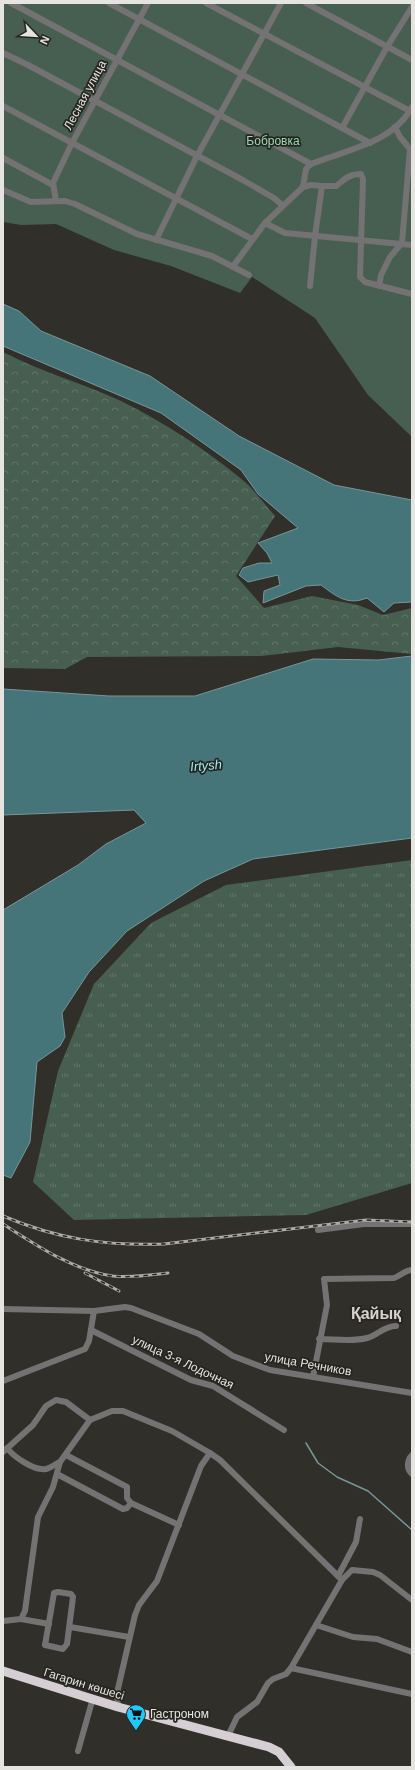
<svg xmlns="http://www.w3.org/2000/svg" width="415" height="1770" font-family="Helvetica,sans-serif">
<defs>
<pattern id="grass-tufts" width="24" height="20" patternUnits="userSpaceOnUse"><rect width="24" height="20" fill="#465f51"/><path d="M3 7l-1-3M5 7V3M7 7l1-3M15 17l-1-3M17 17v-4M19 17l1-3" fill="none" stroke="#61766a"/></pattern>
<pattern id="forest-crowns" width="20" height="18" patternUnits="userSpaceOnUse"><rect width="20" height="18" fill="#465f51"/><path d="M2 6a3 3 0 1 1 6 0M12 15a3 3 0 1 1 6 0" fill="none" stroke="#61766a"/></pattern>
</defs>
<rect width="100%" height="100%" fill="#312f29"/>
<polygon fill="url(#grass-tufts)" points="412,860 412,1183 306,1215 74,1220 33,1182 58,1071 94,984 151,923 226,885"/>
<path fill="url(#forest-crowns)" d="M3,352C41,372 82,383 121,401C164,422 208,451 245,482C256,492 265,505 275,516L236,576L264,608L312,596L358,605L383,615L412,608V654L338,647L262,656L87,657L65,669L3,668Z"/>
<polygon fill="#465f51" points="3,3 412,3 412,437 368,395 315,318 252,277 240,293 171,266 114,250 56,224 21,225 3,222"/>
<g fill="#467579" stroke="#769698">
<path d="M3,304L19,311L41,331L150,376L239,436L334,485L412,500V602L394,603L384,612L367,598C347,606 336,596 321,585L306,586L263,603L264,591L280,585L278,575L248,582L239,575L243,568L259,563H272L267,553L258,543L298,528L258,494L241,470L161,413L3,346Z"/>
<polygon points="412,656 412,838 253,859 204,881 127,931 89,972 62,1013 65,1037 60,1046 37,1062 30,1142 11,1178 3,1175 3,910 78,865 106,844 146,823 134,810 3,815 3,689 109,696 195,696 313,659 378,660"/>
</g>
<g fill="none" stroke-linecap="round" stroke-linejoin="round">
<polyline stroke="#769698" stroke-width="1.5" points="306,1443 318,1463 337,1477 368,1491 412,1530"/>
<g stroke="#757273" stroke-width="6">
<polyline points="11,3 311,164"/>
<polyline points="109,3 370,143"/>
<polyline points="206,3 410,111"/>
<polyline points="306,3 412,60"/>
<polyline points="3,53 28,65 241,179 274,198 282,205"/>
<polyline points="3,106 252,239"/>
<polyline points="342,128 387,47 412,7"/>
<polyline points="3,158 53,185"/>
<path d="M322,186H336C345,179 349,174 361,174L363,179L360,277L365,282L412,294"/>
<polyline points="303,187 311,185 322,186 315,236 310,286"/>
<polyline points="3,190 31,202 65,201 75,204 137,234 212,256 249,275"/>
<polyline points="56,201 53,183 72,143 148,3"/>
<polyline points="265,223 285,233 412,245"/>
<polyline points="156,240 197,156 281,3"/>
<path d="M234,265L265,223L303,187L306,169L311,164C346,150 393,143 412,107"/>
<polyline points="379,286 381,275 390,257 402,243 410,149 400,137 395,127"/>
<polyline points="318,1230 364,1224 412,1224"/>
<polyline points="3,1309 94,1311 125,1307 131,1308 199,1334 233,1356 270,1370 412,1393"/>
<polyline points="91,1330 191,1380 213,1386 284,1430"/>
<path d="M319,1339C334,1339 353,1342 367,1338C378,1335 384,1326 396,1326"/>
<path d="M313,1377L327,1305L324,1279L394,1278C400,1276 405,1270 412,1270"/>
<polyline points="3,1381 85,1349 89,1341 94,1311"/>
<path d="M7,1448C14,1457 34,1471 46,1469C51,1468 55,1464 60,1462"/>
<polyline points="3,1452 33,1425 46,1406 56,1400 66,1402 90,1420 112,1411 123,1411 172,1431 210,1453 220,1460 342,1580 352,1570 373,1572 380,1575 412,1600"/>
<polyline points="66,1455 127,1487 127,1498 131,1503 179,1525"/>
<path d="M412,1455C407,1460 406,1469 412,1474"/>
<polyline points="57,1474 123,1509 127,1508 131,1503"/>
<polyline points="338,1576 356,1542 360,1519"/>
<polygon points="58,1592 71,1594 73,1597 67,1644 63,1649 45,1645 54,1593"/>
<polyline points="21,1619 49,1624"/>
<polyline points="3,1621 21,1619 25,1611 38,1517 53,1487 60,1462 90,1420"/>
<polyline points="316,1625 353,1637 377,1639 412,1652"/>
<polyline points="70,1627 129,1637"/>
<polyline points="291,1668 412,1694"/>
<polyline points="118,1707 117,1693 135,1615 139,1605 157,1581 201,1466 210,1453"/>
<polyline points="228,1736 237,1717 257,1702 268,1683 273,1679 286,1674 291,1668 342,1580"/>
<polyline points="78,1751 93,1698"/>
</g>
<polyline stroke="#d5ced3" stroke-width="9" points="3,1671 118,1707 269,1747 279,1752 291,1767"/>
<defs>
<g id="rail">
<path d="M3,1216C57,1239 105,1246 164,1244L366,1220L412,1222"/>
<path d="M3,1224C36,1245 74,1271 113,1276C132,1278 150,1275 168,1273"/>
<polyline points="85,1273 119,1291"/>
</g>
</defs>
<use href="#rail" stroke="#acaaa6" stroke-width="3"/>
<use href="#rail" stroke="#27251f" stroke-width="1.5" stroke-dasharray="4.5" stroke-linecap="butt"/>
</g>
<defs>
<symbol id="supermarket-pin" viewBox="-11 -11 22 30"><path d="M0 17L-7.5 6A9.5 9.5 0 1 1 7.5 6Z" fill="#1fc9fd" stroke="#27251f"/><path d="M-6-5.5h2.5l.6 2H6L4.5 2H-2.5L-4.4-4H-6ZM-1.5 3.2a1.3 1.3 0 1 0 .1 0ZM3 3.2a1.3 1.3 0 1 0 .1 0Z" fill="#111"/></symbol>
</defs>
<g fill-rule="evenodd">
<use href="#supermarket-pin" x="125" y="1703" width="22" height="30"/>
</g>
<g text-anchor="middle" stroke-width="3.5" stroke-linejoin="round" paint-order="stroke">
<g font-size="12" fill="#e5e4e0" stroke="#27251f">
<text transform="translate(85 95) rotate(-62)" y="4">Лесная улица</text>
<text transform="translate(183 1362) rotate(25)" y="4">улица 3-я Лодочная</text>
<text transform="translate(308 1364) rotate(10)" y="4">улица Речников</text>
<text transform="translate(84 1684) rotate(17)" y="4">Гагарин көшесі</text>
</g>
<g font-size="12" fill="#98d7b3" stroke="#27251f">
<text x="273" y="145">Бобровка</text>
</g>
<g font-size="12" fill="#e5e4e0" stroke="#27251f" text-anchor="start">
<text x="150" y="1718">Гастроном</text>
</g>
<g font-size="13" font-style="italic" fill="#99edf5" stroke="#27251f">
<text transform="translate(206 765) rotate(-5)" y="5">Irtysh</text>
</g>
<g font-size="16" font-weight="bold" fill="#d7d4cd" stroke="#27251f">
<text x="376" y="1319">Қайық</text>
</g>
</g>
<rect width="415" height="1770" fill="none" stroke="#e5e4e0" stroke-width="8"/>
<g transform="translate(36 36) rotate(115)" stroke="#27251f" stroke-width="3" paint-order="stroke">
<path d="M0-3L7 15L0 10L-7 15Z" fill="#e5e4e0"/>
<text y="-6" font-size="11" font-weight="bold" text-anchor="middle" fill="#e5e4e0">N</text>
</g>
</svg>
